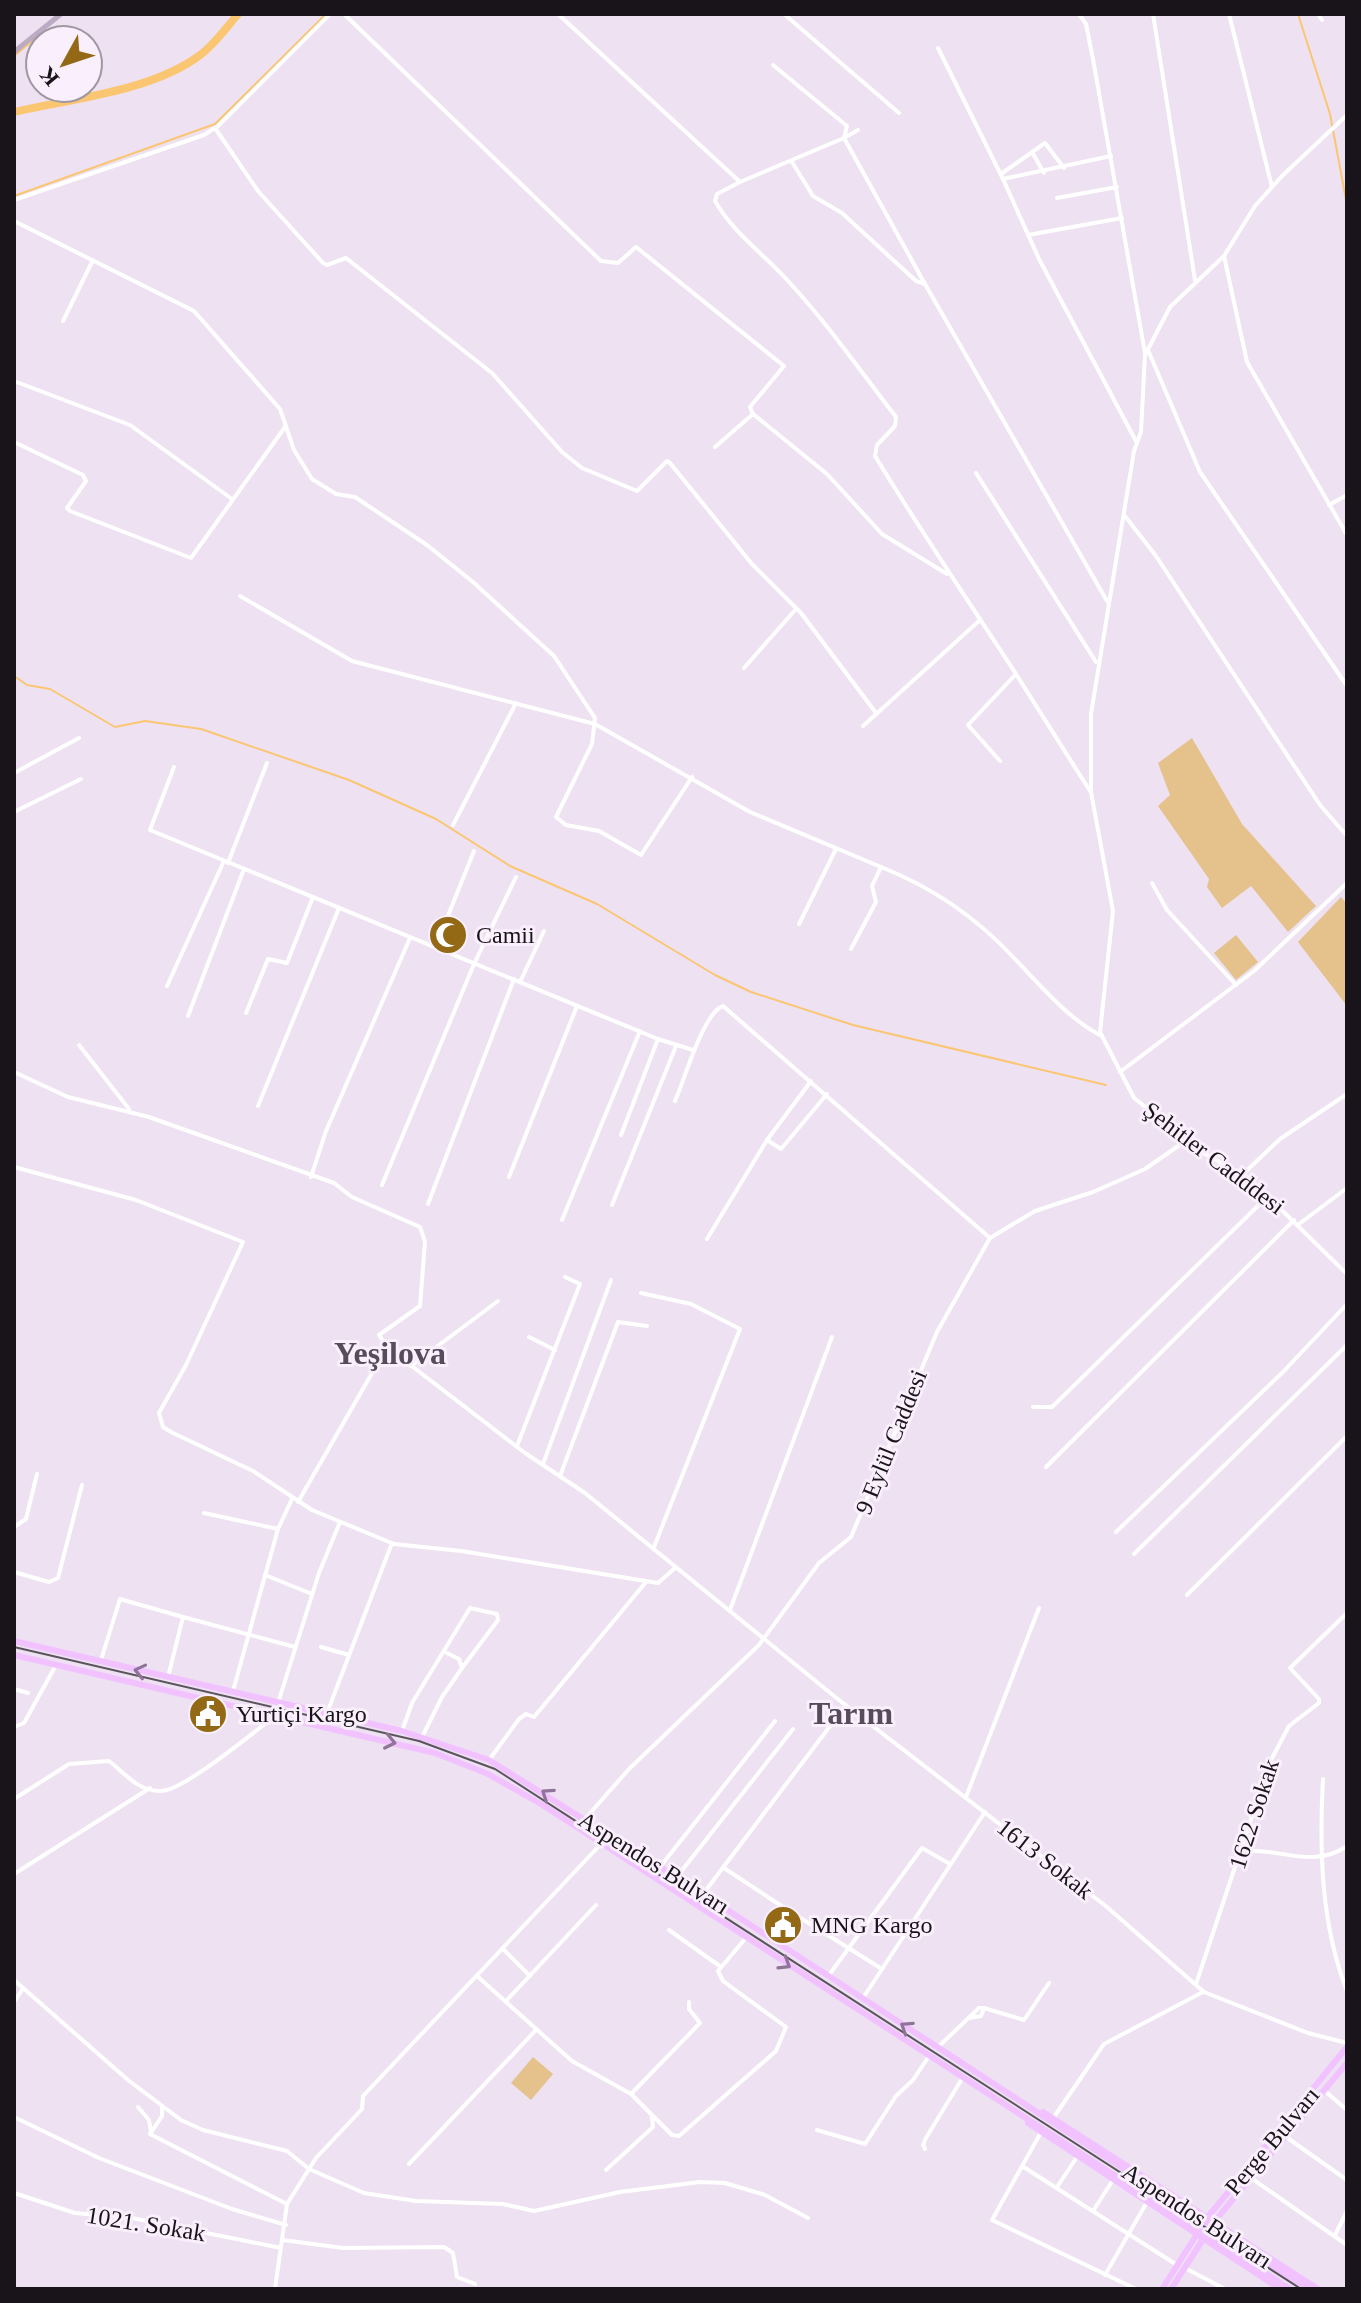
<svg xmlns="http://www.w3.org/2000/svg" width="1361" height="2303" font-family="'Times New Roman',serif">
<rect width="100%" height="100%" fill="#eee1f2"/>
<g fill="#e5c28c">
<polygon points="1192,738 1242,824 1316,906 1288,932 1251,886 1222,908 1207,887 1209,879 1158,806 1170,795 1158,763"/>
<polygon points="1341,897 1347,904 1347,1006 1298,942"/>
<polygon points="1236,935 1258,962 1236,980 1214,953"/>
<polygon points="533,2057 553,2074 531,2100 511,2083"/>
</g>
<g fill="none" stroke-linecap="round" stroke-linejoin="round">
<g stroke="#fac672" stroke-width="2">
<polyline points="1298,14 1330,114 1347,205"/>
<polyline points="14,56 41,34"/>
<polyline points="14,196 215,124 326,14"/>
<polyline points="14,676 27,685 50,689 115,727 145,721 201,729 349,780 436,819 510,866 597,904 715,975 751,992 853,1025 1106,1085"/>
</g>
<path stroke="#fac672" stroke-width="8" d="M14,112C70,99 153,91 200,55C214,45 226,28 238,14"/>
<g stroke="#fff" stroke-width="4">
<polyline points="344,14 601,261 618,263 636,247 784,366 750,407 753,414 715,447"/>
<path d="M558,14L740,182L717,194L715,201C734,234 764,254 789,282C828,324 861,372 896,417L895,426L877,445L875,456C920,530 969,602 1016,674L968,725L1000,761"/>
<polyline points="784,14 899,113"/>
<polyline points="1079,14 1086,24 1093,59 1145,353"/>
<polyline points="1153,14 1195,280"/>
<polyline points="1229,14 1272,187"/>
<polyline points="1318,14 1322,20"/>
<polyline points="938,48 1003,179"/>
<polyline points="773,65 847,126 844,138 858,130"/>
<polyline points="1347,115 1282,176 1255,206 1224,256 1170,307 1145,355 1141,432 1134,451 1091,714 1091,792 1113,911 1100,1032 1134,1098 1175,1130 1184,1142 1250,1179 1347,1274"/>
<polyline points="215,128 258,191 323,263 327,265 346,258 492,373 562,452 582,468 637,491 667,461 670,463 752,564 801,613 876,713"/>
<polyline points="1032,152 1044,173"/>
<polyline points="1111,156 1003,179 1039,259 1137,443"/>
<polyline points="1001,174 1045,143 1064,168"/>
<polyline points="740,182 844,138 925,284 916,281 842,213 813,196 792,162"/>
<polyline points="1057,198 1117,187"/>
<polyline points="14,200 204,135 218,126 330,14"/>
<polyline points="14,221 194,311 280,409 294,450 312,479 336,494 355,497 427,545 473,582 554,656 595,718 592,744 556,817 566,825 599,831 641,855 692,777"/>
<polyline points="1028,235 1122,218"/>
<polyline points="1224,256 1247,362 1347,535"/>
<polyline points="925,284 1107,601"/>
<polyline points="63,321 92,262"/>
<polyline points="1148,350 1200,472 1347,686"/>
<polyline points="14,381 130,425 232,499"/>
<polyline points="753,414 827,474 882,534 947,574"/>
<polyline points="14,442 83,475 86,481 67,508 70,511 191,558 285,427"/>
<polyline points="976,473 1096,662"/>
<polyline points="1329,505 1347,495"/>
<polyline points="1125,516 1156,556 1320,805 1347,836"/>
<polyline points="240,596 352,661 595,724 750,812 881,867 872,886 876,902 851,949"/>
<polyline points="744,668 796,609"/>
<polyline points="1016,674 1090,791"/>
<polyline points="863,726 980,620"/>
<polyline points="174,767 150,830 658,1039 693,1050"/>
<polyline points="14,773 79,738"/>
<polyline points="14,812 81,779"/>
<polyline points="453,825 516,703"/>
<polyline points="228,863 267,763"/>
<path d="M881,867C932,887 977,918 1014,958C1039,984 1069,1020 1102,1036"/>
<polyline points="1152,883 1167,910 1236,985"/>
<polyline points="799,924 836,849"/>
<polyline points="435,948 474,851"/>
<polyline points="520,982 544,931"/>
<polyline points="167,986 224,861"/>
<polyline points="246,1013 268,959 287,963 313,897"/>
<polyline points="188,1016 244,869"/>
<polyline points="79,1045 129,1109"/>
<polyline points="14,1072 68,1097 149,1117 334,1183 352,1197 420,1227 425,1242 420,1306 379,1335 387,1347"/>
<polyline points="1120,1072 1254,971 1347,883"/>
<path d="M675,1101C685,1079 703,1013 723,1006L990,1238"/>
<polyline points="258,1106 339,908"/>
<polyline points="621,1135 658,1039"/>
<polyline points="767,1140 781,1149 827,1094"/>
<polyline points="14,1167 136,1200 243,1242 186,1365 159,1413 163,1427 173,1433 253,1471 312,1510 394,1544 461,1551 658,1583 675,1568"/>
<polyline points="1241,1176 1280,1139 1347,1094"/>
<polyline points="311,1177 326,1131 410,938"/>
<polyline points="509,1177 577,1006"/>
<polyline points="382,1185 474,964 516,877"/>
<polyline points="428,1204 514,979"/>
<polyline points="612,1205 676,1046"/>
<polyline points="562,1220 640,1031"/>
<polyline points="1299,1224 1347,1188"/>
<polyline points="707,1239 767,1140 811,1081"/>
<polyline points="641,1293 691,1304 740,1329 654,1547"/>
<polyline points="529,1337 555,1350"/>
<polyline points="411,1366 498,1301"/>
<polyline points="1033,1407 1052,1407 1268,1196"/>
<polyline points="517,1446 580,1284 565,1277"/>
<polyline points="543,1464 611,1280"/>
<polyline points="1046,1467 1294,1220"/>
<polyline points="560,1476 618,1322 647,1326"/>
<polyline points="298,1502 387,1347 525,1453 585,1493 839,1700 1107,1907 1204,1992 1308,2033 1347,2043"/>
<polyline points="204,1513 278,1529"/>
<polyline points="14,1527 26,1519 37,1474"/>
<polyline points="1116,1532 1283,1372 1347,1304"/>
<polyline points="1134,1554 1347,1345"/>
<polyline points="14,1572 49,1582 58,1578 82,1485"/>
<polyline points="265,1575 312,1594"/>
<polyline points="1187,1595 1347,1436"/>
<polyline points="730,1610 832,1337"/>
<polyline points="321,1647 349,1655"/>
<polyline points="101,1660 120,1599 183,1617"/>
<polyline points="168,1677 183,1617 295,1647"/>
<polyline points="14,1689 28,1693"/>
<polyline points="233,1691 278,1529 292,1499"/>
<polyline points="278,1703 319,1573 340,1522"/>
<polyline points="327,1713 392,1543"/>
<polyline points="14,1727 24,1723 56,1665"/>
<polyline points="402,1731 412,1703 470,1608 497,1614 498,1620 462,1668"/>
<polyline points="422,1737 442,1697 462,1668 459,1659 445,1652"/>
<polyline points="489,1760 519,1719 526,1714 534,1717 646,1582"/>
<path d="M1323,1779C1319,1849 1321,1925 1347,1991"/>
<polyline points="966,1797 1039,1608"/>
<path d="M14,1799L69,1764L109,1761C126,1774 137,1791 161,1791C183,1791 254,1732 275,1716"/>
<polyline points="584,1820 629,1769 759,1645 819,1563 851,1537 937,1332 990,1238 1035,1211 1093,1192 1145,1169 1184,1142"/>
<path d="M1242,1851C1279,1847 1312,1870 1347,1846"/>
<polyline points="660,1867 775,1721"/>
<polyline points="724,1868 783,1907"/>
<polyline points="14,1874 150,1788"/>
<polyline points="676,1878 793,1729"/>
<polyline points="703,1894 846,1705"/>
<polyline points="669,1930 721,1967"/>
<polyline points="765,1934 783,1907 882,1969"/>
<polyline points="503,1949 530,1976"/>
<polyline points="829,1975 922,1848 950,1864"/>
<polyline points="477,1976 572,2061 631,2094"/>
<polyline points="14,1980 128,2080 181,2120 203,2130 287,2151 309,2169 364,2193 416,2201 503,2204 534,2211 620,2192 700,2182 725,2183 765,2195 808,2218"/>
<polyline points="1196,1984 1270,1762 1289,1726 1319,1703 1319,1699 1290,1668 1347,1613"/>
<polyline points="863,1998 985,1812"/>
<polyline points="506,2001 596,1905"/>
<polyline points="14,2002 22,1990"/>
<polyline points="689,2002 689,2009 700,2023 631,2094 672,2135 679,2136 776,2051 786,2027 723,1981 718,1971 745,1939"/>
<polyline points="984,2008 1024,2020 1049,1983"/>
<polyline points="937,2048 979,2008 984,2008 981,2016 969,2018"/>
<polyline points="1325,2091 1347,2110"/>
<polyline points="162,2106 162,2116 150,2134 287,2204"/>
<polyline points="138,2107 149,2120 151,2132"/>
<polyline points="14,2117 99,2158 232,2209 286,2225"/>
<polyline points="1054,2117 1104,2044 1203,1992"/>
<polyline points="817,2130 865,2144 896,2096 913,2080 929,2056"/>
<polyline points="1040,2134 992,2220 1136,2289"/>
<polyline points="1286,2137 1347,2180"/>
<polyline points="925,2149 923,2145 926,2138 963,2077"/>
<polyline points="409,2164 536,2030"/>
<polyline points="1022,2166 1177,2265"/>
<polyline points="606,2170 653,2127 652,2117"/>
<polyline points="1251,2178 1347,2245"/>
<polyline points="1057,2187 1077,2157"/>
<polyline points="14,2193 75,2213 132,2218 281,2248"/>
<polyline points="1093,2211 1113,2180"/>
<polyline points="1335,2235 1347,2211"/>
<polyline points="283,2240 343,2248 444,2247 453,2253 457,2277 475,2284"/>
<polyline points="1185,2268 1225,2289"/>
<polyline points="1105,2275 1147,2202"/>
<polyline points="275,2289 287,2204 316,2158 362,2109 363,2096 600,1845"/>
</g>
<polyline stroke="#bdabc3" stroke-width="5" points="14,52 61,14"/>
<g stroke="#f1c2ff" stroke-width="6">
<polyline points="14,1641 402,1731 489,1760 703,1894 1308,2289"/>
<polyline points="14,1655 435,1753 488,1774 541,1804 1290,2289"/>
<polyline points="1043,2112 1318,2289"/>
<polyline points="1028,2123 1280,2289"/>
<polyline points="1207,2218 1347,2047"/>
<polyline points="1214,2222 1347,2063"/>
<polyline points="1162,2289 1199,2231"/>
<polyline points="1171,2289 1204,2238"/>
</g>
<polyline stroke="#5b545d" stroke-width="2" points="14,1647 419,1741 495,1769 1301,2289"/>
</g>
<defs><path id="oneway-chevron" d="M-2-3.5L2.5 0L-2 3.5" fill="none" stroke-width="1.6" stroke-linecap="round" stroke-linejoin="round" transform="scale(2)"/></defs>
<g stroke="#8f7498">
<use href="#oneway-chevron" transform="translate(140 1671) rotate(-167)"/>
<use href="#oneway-chevron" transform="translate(390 1742) rotate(12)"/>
<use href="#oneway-chevron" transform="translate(547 1794) rotate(-146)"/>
<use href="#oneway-chevron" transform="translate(785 1964) rotate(32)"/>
<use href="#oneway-chevron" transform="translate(906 2027) rotate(-147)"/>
</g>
<defs>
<symbol id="mosque-disc" viewBox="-11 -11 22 22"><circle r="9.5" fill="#946915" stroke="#faeffd"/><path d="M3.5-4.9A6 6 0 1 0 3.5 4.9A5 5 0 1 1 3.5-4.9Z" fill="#fff"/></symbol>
<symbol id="civic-disc" viewBox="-11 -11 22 22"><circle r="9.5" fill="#946915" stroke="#faeffd"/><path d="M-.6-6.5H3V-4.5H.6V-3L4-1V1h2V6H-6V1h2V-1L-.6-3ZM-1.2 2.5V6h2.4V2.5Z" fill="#fff"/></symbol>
</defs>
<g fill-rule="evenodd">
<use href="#mosque-disc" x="426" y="913" width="44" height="44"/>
<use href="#civic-disc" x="186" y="1692" width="44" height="44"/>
<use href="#civic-disc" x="761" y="1903" width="44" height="44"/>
</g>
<g text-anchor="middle" stroke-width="6" stroke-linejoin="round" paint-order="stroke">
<g font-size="24" fill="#181419" stroke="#faeffd" text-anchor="start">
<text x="476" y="943">Camii</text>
<text x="236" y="1722">Yurtiçi Kargo</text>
<text x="811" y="1933">MNG Kargo</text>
</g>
<g font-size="24" fill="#181419" stroke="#faeffd">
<text transform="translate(1214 1158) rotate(37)" y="8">Şehitler Cadddesi</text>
<text transform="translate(891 1442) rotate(-68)" y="8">9 Eylül Caddesi</text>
<text transform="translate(1254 1814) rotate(-72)" y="8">1622 Sokak</text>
<text transform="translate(1045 1859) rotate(38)" y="8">1613 Sokak</text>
<text transform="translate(654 1863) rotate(32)" y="8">Aspendos Bulvarı</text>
<text transform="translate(1272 2141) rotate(-50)" y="8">Perge Bulvarı</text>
<text transform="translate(1197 2216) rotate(33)" y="8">Aspendos Bulvarı</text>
<text transform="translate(146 2224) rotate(9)" y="8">1021. Sokak</text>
</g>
<g font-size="32" font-weight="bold" fill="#574c5b" stroke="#faeffd">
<text x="390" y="1364">Yeşilova</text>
<text x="851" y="1724">Tarım</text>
</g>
</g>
<rect width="1361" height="2303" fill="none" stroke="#181419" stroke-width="32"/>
<g transform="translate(64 64) rotate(230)"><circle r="38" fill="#faeffd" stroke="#a097a2" stroke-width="2"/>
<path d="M0-6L14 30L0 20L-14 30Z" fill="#946915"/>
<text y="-12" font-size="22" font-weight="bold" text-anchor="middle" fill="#181419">K</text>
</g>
</svg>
